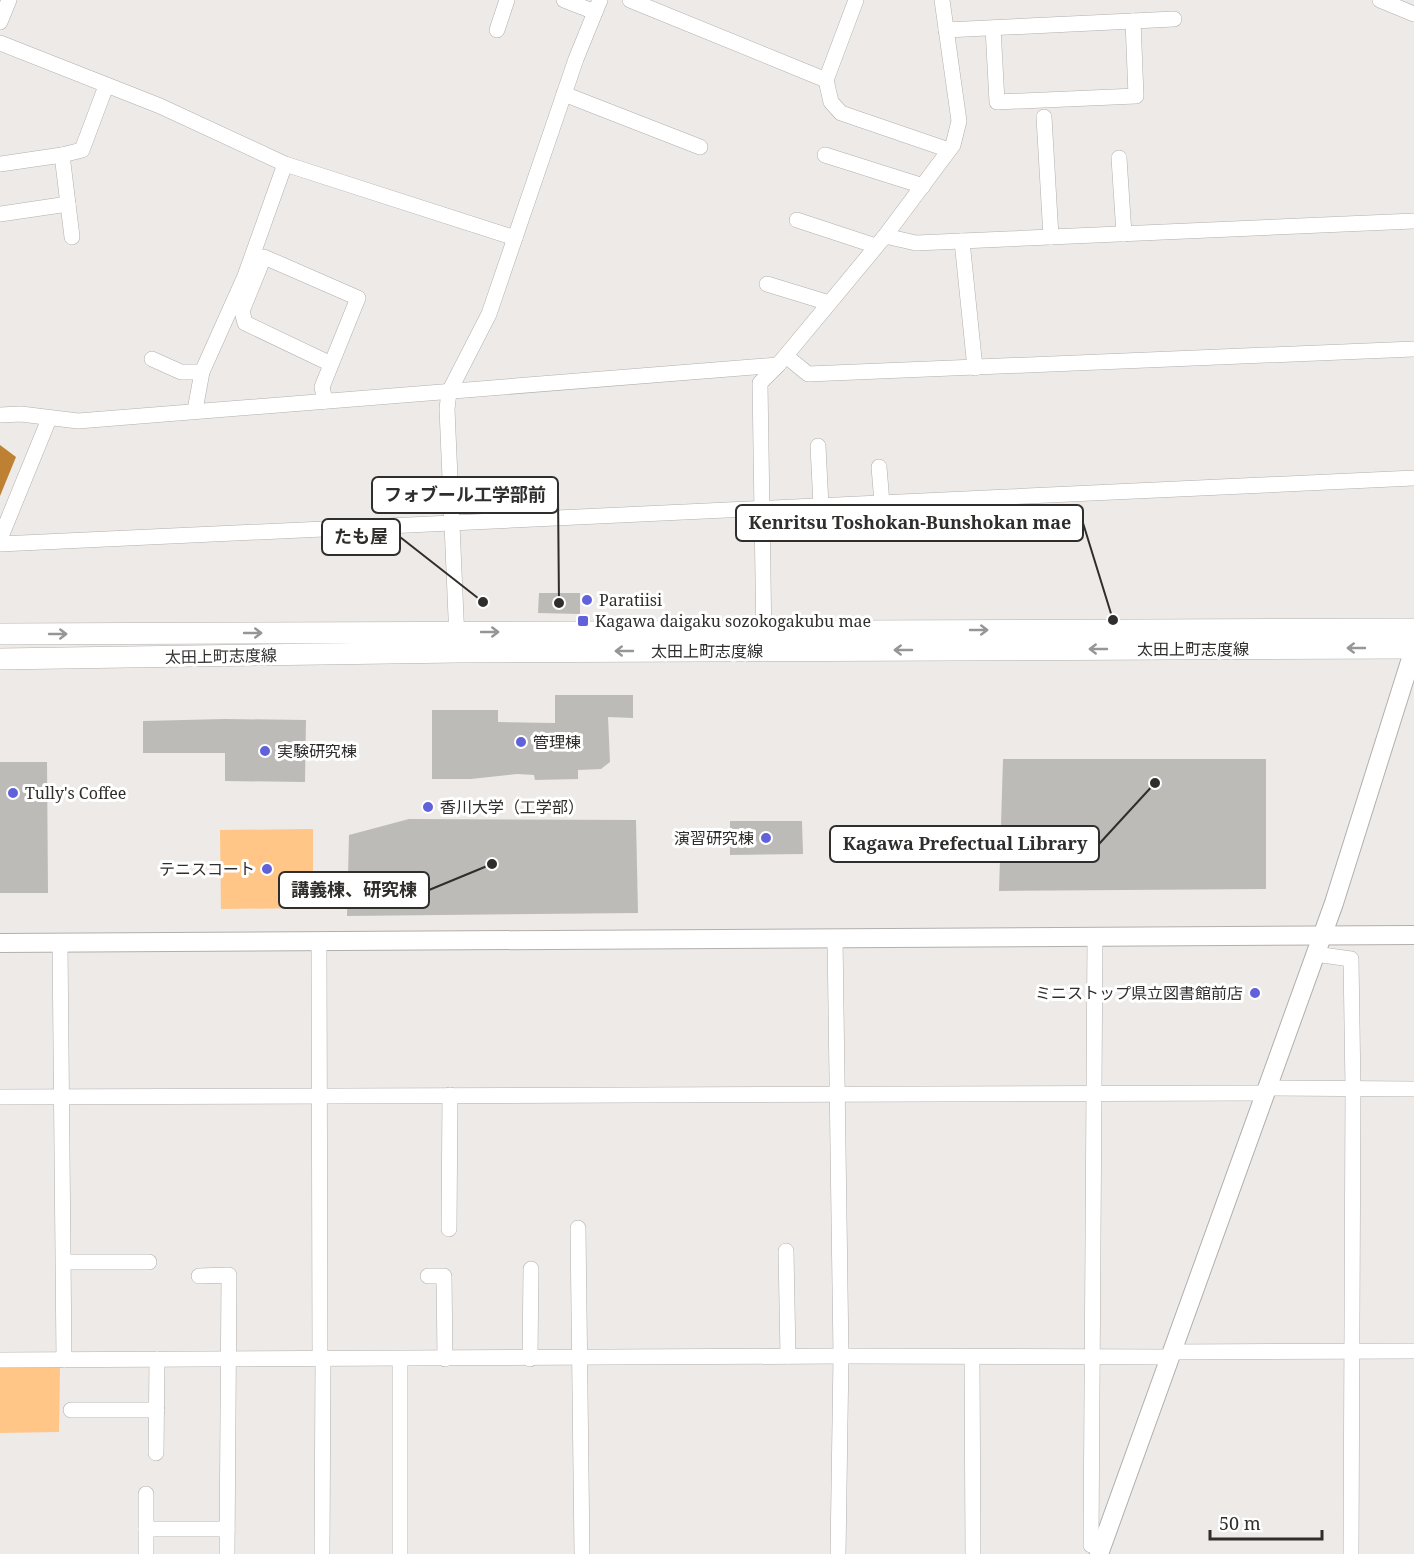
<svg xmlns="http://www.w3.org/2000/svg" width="1414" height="1554" font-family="'Noto Serif','Noto Sans JP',serif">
<rect width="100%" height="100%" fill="#edeae8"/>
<g fill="#ffc687">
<polygon points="313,829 313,908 221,909 220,830"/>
<polygon points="0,1366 60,1366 59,1432 0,1433"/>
</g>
<polygon fill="#be8032" points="0,445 16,457 0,496"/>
<g fill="#bdbbb8">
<polygon points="539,593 580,593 580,614 538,613"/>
<polygon points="555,695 633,695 633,718 608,717 610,762 601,769 578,770 578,779 535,780 534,775 517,774 471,779 432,779 432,710 498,710 498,722 555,723"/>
<polygon points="225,719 306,720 305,782 225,781 225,753 143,753 143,721"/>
<polygon points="1003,759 1266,759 1266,889 999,891"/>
<polygon points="0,762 47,762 48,893 0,893"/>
<polygon points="409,819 636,820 638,913 347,916 349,835"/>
<polygon points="730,821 802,821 803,854 730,855"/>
</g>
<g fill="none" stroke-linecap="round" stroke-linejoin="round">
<defs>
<g id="minor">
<polyline points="564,0 595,12"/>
<polyline points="630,0 826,80 856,0"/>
<polyline points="1380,0 1414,14"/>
<polyline points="0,22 9,0"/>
<polyline points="993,28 997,102 1136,96 1133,21"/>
<polyline points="497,30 507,0"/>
<polyline points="946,30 1174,19"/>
<polyline points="0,43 160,106 285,164 515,238"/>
<polyline points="826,80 831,102 841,113 949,150"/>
<polyline points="564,94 700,147"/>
<polyline points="1044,117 1051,237"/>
<polyline points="62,155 72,237"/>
<polyline points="825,155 923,186"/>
<polyline points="1119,158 1124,234"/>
<polyline points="0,164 62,155 82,150 106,86"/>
<polyline points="0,214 68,204"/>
<polyline points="797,220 876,246"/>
<polyline points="885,236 916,243 1414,221"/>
<polyline points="962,241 975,368"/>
<polyline points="767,284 829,303"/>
<polyline points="786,356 808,374 1414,349"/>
<polyline points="152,359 181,372 202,372"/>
<polyline points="325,401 322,387 358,298 264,257 242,311 245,323 331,364"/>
<polyline points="195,410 202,372 245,276 285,164"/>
<polyline points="0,415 21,414 78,421 778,365"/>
<polyline points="818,446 821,506"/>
<polyline points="879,467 882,503"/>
<polyline points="0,539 49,419"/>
<polyline points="0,544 1414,478"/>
<polyline points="457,640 447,409 449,392 489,314 576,59 600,0"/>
<polyline points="764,642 760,383 778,365 885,236 953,145 959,121 942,0"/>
<polyline points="1095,936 1091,1545 1101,1549"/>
<polyline points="835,938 841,1356 838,1554"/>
<polyline points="319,942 320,1359"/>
<polyline points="60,943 64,1360"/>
<polyline points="1315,954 1351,959 1353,1089 1351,1554"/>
<polyline points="1266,1088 1414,1089"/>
<polyline points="0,1097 1264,1093"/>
<polyline points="578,1228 582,1554"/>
<polyline points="449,1229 450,1095"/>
<polyline points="786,1251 788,1356"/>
<polyline points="64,1262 149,1262"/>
<polyline points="199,1276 229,1275 227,1554"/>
<polyline points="428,1276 444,1276 445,1359"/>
<polyline points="1171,1352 1414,1351"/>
<polyline points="972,1357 973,1554"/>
<polyline points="400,1359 400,1554"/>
<polyline points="530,1359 531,1269"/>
<polyline points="0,1360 841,1356 1169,1357"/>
<polyline points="71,1410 157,1410"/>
<polyline points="156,1453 157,1359"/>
<polyline points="146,1529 227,1529"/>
<polyline points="146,1554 146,1494"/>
<polyline points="322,1554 323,1359"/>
</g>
<g id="tertiary">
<polyline points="0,943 1414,935"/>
<polyline points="1099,1554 1334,903 1414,649"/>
</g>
<g id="secondary">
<polyline points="0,634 1414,629"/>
<polyline points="0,659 458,652 1414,648"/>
</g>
</defs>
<use href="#minor" stroke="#b2afad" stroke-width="16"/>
<use href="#tertiary" stroke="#b2afad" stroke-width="20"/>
<use href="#secondary" stroke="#b2afad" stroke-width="22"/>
<use href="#minor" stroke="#fff" stroke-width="15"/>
<use href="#tertiary" stroke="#fff" stroke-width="18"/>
<use href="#secondary" stroke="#fff" stroke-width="21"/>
</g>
<defs><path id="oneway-shaft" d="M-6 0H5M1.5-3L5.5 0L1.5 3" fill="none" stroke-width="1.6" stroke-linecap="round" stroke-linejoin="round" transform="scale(1.5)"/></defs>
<g stroke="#979696">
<use href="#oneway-shaft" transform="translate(979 630)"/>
<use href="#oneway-shaft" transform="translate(490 632)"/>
<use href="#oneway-shaft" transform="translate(253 633)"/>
<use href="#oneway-shaft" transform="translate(58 634)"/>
<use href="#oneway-shaft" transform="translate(1356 648) rotate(180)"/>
<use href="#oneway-shaft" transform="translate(1098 649) rotate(180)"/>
<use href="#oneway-shaft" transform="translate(903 650) rotate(180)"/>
<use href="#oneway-shaft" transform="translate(624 651) rotate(180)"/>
</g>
<g fill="#6161da" stroke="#fff" stroke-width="2">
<circle cx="587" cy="600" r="6"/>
<rect x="577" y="615" width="12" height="12" rx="3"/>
<circle cx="521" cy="742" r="6"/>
<circle cx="265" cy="751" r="6"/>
<circle cx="13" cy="793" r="6"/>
<circle cx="428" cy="807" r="6"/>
<circle cx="766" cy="838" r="6"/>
<circle cx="267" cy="869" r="6"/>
<circle cx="1255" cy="993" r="6"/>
</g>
<g text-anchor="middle" stroke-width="6" stroke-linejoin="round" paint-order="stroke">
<g font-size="16" fill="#2f2e2d" stroke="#fff" text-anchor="start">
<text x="599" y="606">Paratiisi</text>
<text x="595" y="627">Kagawa daigaku sozokogakubu mae</text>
<text x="533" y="748">管理棟</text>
<text x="277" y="757">実験研究棟</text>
<text x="25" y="799">Tully's Coffee</text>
<text x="440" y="813">香川大学（工学部）</text>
<text x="754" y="844" text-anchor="end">演習研究棟</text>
<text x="255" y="875" text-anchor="end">テニスコート</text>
<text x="1243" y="999" text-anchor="end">ミニストップ県立図書館前店</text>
</g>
<g font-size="16" fill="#2f2e2d" stroke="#fff">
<text x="1193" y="655">太田上町志度線</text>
<text x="707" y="657">太田上町志度線</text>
<text transform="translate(221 656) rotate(-1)" y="6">太田上町志度線</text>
</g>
</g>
<path fill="none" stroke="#2f2e2d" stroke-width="2" d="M559 603L558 495M1113 620L1083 523M483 602L400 537M1155 783L1099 844M492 864L429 890"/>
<g fill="#2f2e2d" stroke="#fff" stroke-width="2">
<circle cx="559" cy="603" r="6"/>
<circle cx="1113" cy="620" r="6"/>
<circle cx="483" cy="602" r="6"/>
<circle cx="1155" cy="783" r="6"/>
<circle cx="492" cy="864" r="6"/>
</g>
<g fill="#fff" stroke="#2f2e2d" stroke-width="2">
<rect x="372" y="477" width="186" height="36" rx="6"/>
<rect x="736" y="505" width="347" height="36" rx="6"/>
<rect x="322" y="519" width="78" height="36" rx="6"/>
<rect x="830" y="826" width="269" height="36" rx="6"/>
<rect x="279" y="872" width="150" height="36" rx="6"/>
</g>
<g font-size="18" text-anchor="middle" font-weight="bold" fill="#2f2e2d">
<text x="465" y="501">フォブール工学部前</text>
<text x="910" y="529">Kenritsu Toshokan-Bunshokan mae</text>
<text x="361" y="543">たも屋</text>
<text x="965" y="850">Kagawa Prefectual Library</text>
<text x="354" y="896">講義棟、研究棟</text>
</g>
<path d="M1210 1530v9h112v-9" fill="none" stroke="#2f2e2d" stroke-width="3"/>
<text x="1219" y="1530" font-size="18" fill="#2f2e2d" stroke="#ffffff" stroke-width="4.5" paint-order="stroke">50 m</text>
</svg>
